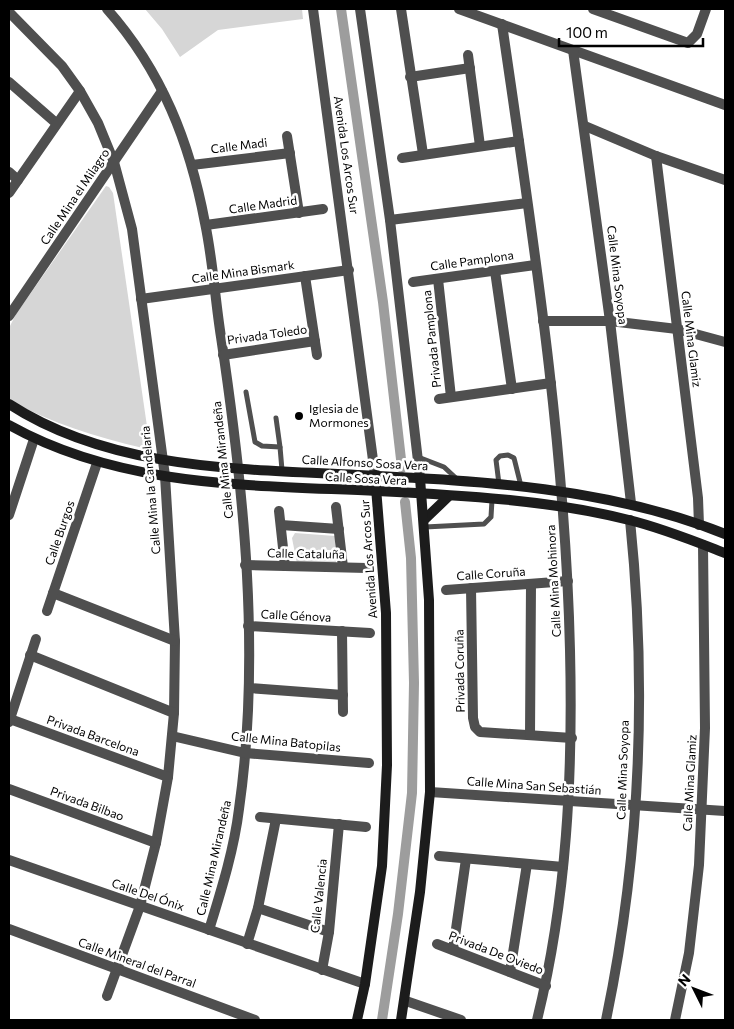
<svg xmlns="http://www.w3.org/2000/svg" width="734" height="1029" font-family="Commissioner,sans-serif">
<rect width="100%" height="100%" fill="#fff"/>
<g fill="#d6d6d6">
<polygon points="145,9 302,9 303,19 218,30 180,57 162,29"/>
<path d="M106,186L109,187L113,193L149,440L147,447L143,448C95,437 52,423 9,400V328L16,314Z"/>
<polygon points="295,533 335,536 336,563 297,564 292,538"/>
</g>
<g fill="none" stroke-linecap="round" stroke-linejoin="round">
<g stroke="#9d9d9d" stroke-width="10">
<polyline points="341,9 383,302 402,468"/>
<polyline points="382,1020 398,914 412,793 414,683 411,558 405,502"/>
</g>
<g stroke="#4f4f4f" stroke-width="5">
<polyline points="246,392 255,442 262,446 280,447 282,470"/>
<polyline points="276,418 280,447"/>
<polyline points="418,457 444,467 458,480"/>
<polyline points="499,484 496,460 500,456 508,455 514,458 521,486"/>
<polyline points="425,527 484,524 491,517 492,500"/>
</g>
<g stroke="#4f4f4f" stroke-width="10">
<path d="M107,9C162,71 190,143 205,223C213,261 215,299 221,337C244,491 261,655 239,809C234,850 221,891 209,930"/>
<polyline points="313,9 375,475"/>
<polyline points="360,9 390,220 420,478"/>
<polyline points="401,9 423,154"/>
<polyline points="459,9 725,105"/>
<polyline points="593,9 688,43 697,34 706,9"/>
<polyline points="9,12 62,66 80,91 98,123 114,162 132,229 165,476 175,641 174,713 168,777 156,843 140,906 107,996"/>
<path d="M502,24C532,232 565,440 570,650C573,774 567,899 537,1020"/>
<polyline points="573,50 610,321 631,503"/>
<polyline points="468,55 480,146"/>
<polyline points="410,77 470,68"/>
<polyline points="9,82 56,123"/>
<polyline points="585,126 656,156 725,180"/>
<polyline points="287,136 299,213"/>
<polyline points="656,156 698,498 699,525"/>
<polyline points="402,158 519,141"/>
<polyline points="192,165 290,153"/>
<polyline points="9,172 18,180"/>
<polyline points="9,193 80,91"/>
<polyline points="390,220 527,203"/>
<polyline points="206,225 323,209"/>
<polyline points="495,271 512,389"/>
<polyline points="305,276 317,355"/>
<polyline points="438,279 451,397"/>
<polyline points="413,282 535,265"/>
<polyline points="141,299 349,270"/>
<polyline points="9,316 162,91"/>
<polyline points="543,321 610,321 677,329 725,342"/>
<polyline points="223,355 315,341"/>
<polyline points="439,399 551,383"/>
<polyline points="336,507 343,567"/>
<polyline points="279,511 285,566"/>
<polyline points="9,515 34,439"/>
<polyline points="281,525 339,529"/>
<polyline points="245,565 367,568"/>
<polyline points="471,588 473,718 475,727 480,732 572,738"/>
<polyline points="446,590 568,581"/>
<polyline points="53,593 175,641"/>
<polyline points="47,611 97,463"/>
<polyline points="248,626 370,633"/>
<polyline points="342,631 343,712"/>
<polyline points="30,655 174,713"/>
<polyline points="249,688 343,695"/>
<polyline points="10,719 168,777"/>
<polyline points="9,722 36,639"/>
<polyline points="530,735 531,584"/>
<polyline points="172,736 245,753 369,763"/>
<polyline points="9,789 156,843"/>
<polyline points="430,792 725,811"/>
<polyline points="260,817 366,827"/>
<polyline points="439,856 563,867"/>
<polyline points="9,860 365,984"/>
<polyline points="258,908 329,932"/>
<polyline points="9,929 255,1020"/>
<polyline points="247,944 258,908 276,819"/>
<polyline points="437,944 546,986"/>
<polyline points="453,950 466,859"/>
<polyline points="322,970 329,932 339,824"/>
<polyline points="510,972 527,864"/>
<polyline points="406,1001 461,1020"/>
<path d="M606,1020C640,857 647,686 630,520"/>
<polyline points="675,1020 689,953 699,865 705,728 703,545"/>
</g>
<g stroke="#1c1c1c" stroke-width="10">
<path d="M9,404C111,470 239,469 357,475C481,481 608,487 725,534"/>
<path d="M9,425C122,488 251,485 377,491C458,495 551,500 629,520C662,528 694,541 725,553"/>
<polyline points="424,520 449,496"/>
<polyline points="357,1020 365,984 382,866 387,765 386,613 375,475"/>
<polyline points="401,1020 420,892 430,792 429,600 420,478"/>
</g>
</g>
<circle fill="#000" stroke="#fff" stroke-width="2" cx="299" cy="416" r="5"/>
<g text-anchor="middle" stroke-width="5" stroke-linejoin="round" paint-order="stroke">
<g font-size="12" fill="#000" stroke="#fff">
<text transform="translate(239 146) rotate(-7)" y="4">Calle Madi</text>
<text transform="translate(346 155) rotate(82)" y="4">Avenida Los Arcos Sur</text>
<text transform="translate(75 197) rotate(-56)" y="4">Calle Mina el Milagro</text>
<text transform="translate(263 205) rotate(-8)" y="4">Calle Madrid</text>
<text transform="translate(472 261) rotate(-8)" y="4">Calle Pamplona</text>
<text transform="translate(243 272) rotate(-8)" y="4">Calle Mina Bismark</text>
<text transform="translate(617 275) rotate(83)" y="4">Calle Mina Soyopa</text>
<text transform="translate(267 335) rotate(-8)" y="4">Privada Toledo</text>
<text transform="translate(432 339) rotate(-96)" y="4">Privada Pamplona</text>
<text transform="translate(691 339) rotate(83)" y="4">Calle Mina Glamiz</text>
<text transform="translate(223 460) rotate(-96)" y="4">Calle Mina Mirandeña</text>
<text transform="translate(365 463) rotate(3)" y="4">Calle Alfonso Sosa Vera</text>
<text transform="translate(366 479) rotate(3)" y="4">Calle Sosa Vera</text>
<text transform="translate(151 490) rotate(-95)" y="4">Calle Mina la Candelaria</text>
<text transform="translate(60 533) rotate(-71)" y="4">Calle Burgos</text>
<text transform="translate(306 554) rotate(1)" y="4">Calle Cataluña</text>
<text transform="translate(369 559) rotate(-94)" y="4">Avenida Los Arcos Sur</text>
<text transform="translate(491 574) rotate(-4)" y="4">Calle Coruña</text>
<text transform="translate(554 581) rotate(-93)" y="4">Calle Mina Mohinora</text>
<text transform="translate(296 616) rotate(3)" y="4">Calle Génova</text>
<text transform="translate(460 671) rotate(-91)" y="4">Privada Coruña</text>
<text transform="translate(93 736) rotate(20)" y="4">Privada Barcelona</text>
<text transform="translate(286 742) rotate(6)" y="4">Calle Mina Batopilas</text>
<text transform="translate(623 770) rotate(-88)" y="4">Calle Mina Soyopa</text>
<text transform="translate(690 783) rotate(-87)" y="4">Calle Mina Glamiz</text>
<text transform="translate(534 786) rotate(4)" y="4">Calle Mina San Sebastián</text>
<text transform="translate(87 804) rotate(20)" y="4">Privada Bilbao</text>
<text transform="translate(214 858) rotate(-77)" y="4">Calle Mina Mirandeña</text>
<text transform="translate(148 895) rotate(19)" y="4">Calle Del Ónix</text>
<text transform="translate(319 896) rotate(-84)" y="4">Calle Valencia</text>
<text transform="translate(496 953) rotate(21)" y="4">Privada De Oviedo</text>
<text transform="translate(137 963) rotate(20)" y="4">Calle Mineral del Parral</text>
</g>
<g font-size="12" fill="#000" stroke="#fff" text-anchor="start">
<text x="309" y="413">Iglesia de<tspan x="309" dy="14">Mormones</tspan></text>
</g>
</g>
<rect width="734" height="1029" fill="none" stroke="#000000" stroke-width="20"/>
<g transform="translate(694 989) rotate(312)" stroke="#ffffff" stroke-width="4" paint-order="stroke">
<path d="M0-4L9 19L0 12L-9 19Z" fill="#000000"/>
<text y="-8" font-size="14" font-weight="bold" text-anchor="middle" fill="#000000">N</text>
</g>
<path d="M559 38v8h144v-8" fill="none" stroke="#000000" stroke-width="2.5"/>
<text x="566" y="38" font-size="15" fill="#000000" stroke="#ffffff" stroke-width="4" paint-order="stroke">100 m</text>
</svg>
